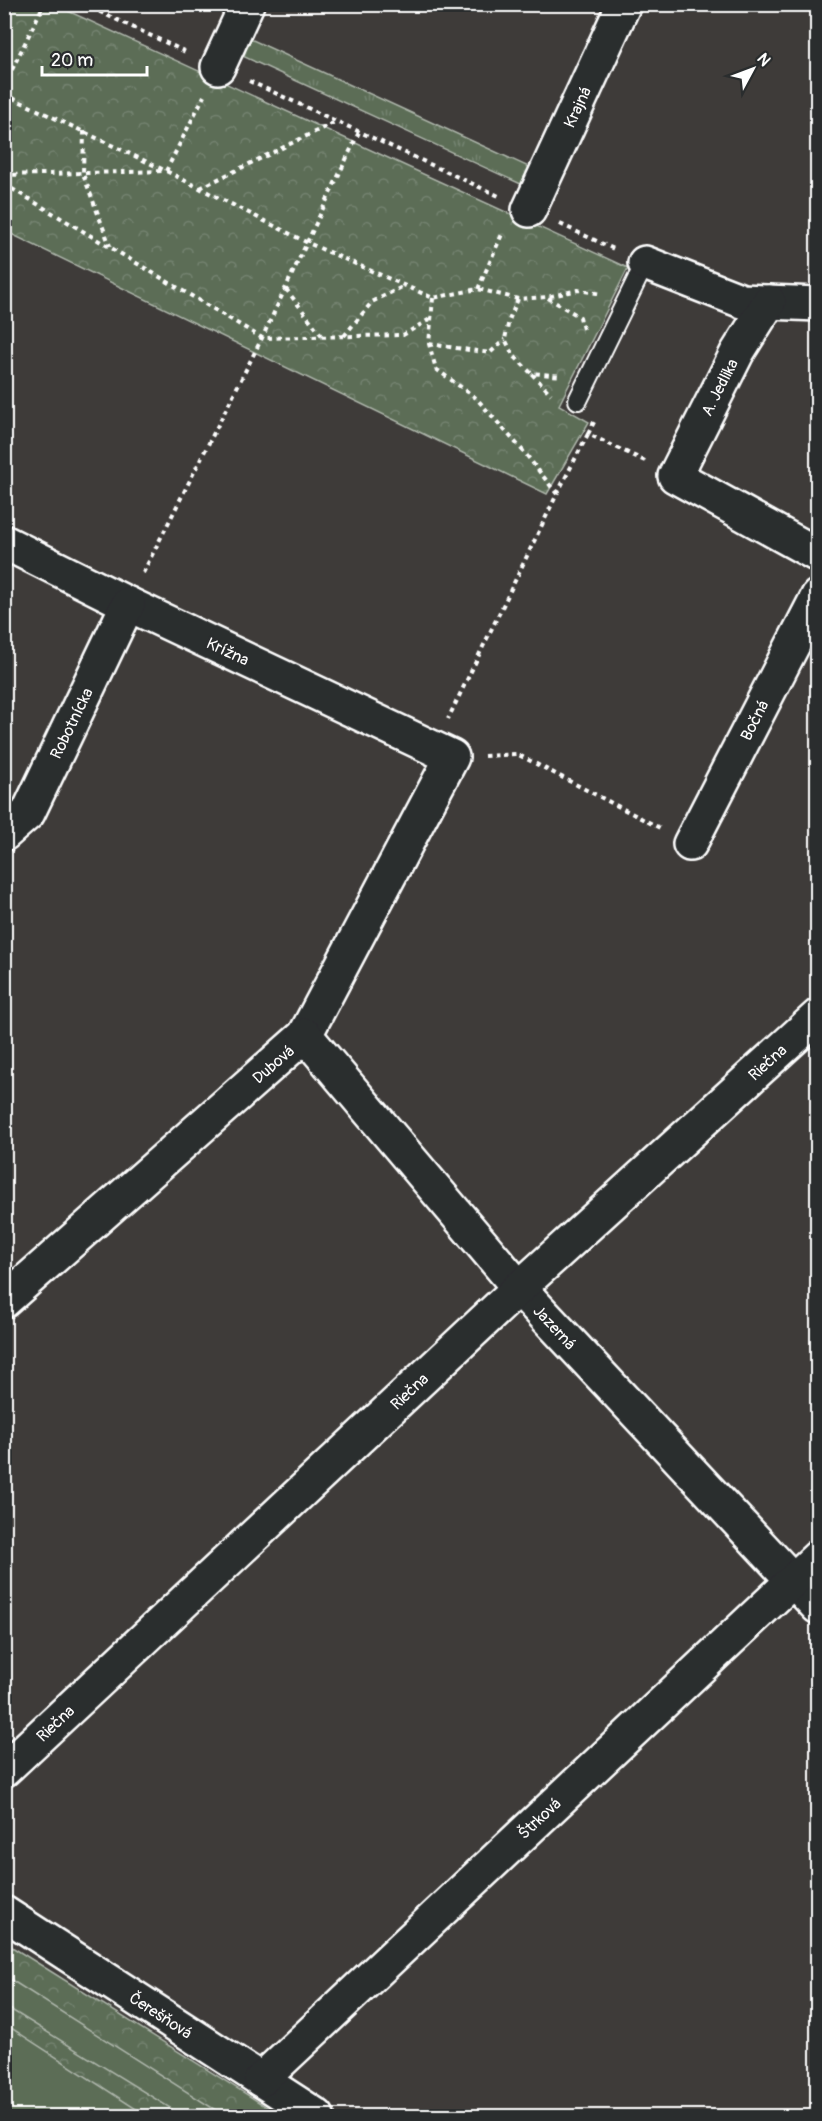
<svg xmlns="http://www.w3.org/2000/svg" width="822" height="2121" font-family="Pangolin,sans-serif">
<defs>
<pattern id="grass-tufts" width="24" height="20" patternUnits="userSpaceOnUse" patternTransform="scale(1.5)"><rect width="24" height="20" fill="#5c6d57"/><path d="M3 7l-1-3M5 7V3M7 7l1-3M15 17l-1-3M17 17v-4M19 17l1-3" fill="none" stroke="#748370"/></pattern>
<pattern id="park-crowns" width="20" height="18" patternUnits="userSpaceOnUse" patternTransform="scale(1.5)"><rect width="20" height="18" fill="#5c6d57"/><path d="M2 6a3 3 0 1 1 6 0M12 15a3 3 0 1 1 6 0" fill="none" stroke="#748370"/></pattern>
</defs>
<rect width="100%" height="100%" fill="#3e3b39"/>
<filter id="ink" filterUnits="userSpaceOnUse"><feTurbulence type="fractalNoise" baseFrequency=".0167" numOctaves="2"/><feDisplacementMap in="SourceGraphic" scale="12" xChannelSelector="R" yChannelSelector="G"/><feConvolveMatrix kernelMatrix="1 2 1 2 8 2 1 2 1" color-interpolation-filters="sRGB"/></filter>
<g filter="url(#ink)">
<polygon fill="url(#grass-tufts)" stroke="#aeb6ab" stroke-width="1.5" points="244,36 531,168 523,185 236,53"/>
<g fill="url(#park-crowns)" stroke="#aeb6ab" stroke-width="1.5">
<polygon points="4,5 55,5 628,268 559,405 589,422 547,494 5,231"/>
<polygon points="4,1942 281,2116 5,2116"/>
</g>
<g fill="#5c6d57" stroke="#aeb6ab" stroke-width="1.5">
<polygon points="5,1976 225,2116 183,2116 5,2006"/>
<polygon points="5,2024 147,2116 5,2116"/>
</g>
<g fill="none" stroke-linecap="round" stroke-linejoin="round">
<defs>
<polyline id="lane" points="578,400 645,263"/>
<g id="street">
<polyline points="218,67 247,4"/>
<polyline points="529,210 624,4"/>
<polyline points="645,263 742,301 818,304"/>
<polyline points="769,302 737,353 675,476 818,555"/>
<polyline points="4,542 128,604 452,757 305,1035 4,1301"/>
<polyline points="4,834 28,813 128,604"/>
<polyline points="690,844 818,596"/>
<polyline points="305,1035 519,1288 818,1607"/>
<polyline points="4,1770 519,1288 818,1016"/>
<polyline points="4,1913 317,2116"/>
<polyline points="261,2080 818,1557"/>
</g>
</defs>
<use href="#lane" stroke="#fff" stroke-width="22"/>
<use href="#street" stroke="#fff" stroke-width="38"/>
<g stroke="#fff" stroke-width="4" stroke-dasharray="4.5 4.5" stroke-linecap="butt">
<polyline points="83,4 188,53"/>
<polyline points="249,81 499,196"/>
<polyline points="4,86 44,4"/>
<polyline points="4,94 166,171 308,243 433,298 478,289 518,299 547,297 578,290 602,294"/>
<polyline points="84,131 83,174 110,246"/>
<polyline points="4,175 166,171 204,96"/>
<polyline points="4,184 262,338 403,335 430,319"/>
<polyline points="200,188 335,122"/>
<polyline points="560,224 616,250"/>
<polyline points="286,289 323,337"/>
<polyline points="478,289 503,232"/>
<polyline points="433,298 429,344 436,369 476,398 524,452 557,494 448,719"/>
<polyline points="548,298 580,317 583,329"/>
<polyline points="518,299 509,320 505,339 513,355 531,373 562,376"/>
<polyline points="344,336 372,302 404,286"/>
<polyline points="429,344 490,353 505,339"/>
<polyline points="532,374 551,394"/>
<polyline points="594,422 588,434 645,461"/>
<polyline points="557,494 588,434"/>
<polyline points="143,573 262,338 359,132"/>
<polyline points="484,756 517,754 660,828"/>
</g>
<use href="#lane" stroke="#2a2d2e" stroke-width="18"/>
<use href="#street" stroke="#2a2d2e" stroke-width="33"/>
</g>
</g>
<g text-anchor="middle" stroke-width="4.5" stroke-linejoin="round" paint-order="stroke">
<g font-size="16" fill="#fff" stroke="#2a2d2e">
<text transform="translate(577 107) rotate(-65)" y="6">Krajná</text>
<text transform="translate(719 387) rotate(-63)" y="6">A. Jedlika</text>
<text transform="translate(228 651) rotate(25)" y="6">Krížna</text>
<text transform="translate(754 720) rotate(-63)" y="6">Bočná</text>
<text transform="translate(71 723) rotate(-64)" y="6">Robotnícka</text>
<text transform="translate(767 1062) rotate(-42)" y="6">Riečna</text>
<text transform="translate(273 1064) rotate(-41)" y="6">Dubová</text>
<text transform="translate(555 1327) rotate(47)" y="6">Jazerná</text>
<text transform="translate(409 1391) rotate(-43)" y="6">Riečna</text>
<text transform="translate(55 1723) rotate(-43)" y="6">Riečna</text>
<text transform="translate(539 1818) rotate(-43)" y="6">Štrková</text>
<text transform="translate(161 2015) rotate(33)" y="6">Čerešňová</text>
</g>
</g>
<rect width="822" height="2121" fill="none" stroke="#2a2d2e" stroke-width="24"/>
<rect x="12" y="12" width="798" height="2097" fill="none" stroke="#fff" stroke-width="2" filter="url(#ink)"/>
<g transform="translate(753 69) rotate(49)" stroke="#2a2d2e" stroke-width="4.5" paint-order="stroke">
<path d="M0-4.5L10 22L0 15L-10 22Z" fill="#ffffff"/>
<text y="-9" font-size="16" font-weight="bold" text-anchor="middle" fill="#ffffff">N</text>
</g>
<path d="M42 66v9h105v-9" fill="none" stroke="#ffffff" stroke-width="3"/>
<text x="51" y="66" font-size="18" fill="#ffffff" stroke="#2a2d2e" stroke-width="4.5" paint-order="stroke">20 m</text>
</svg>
